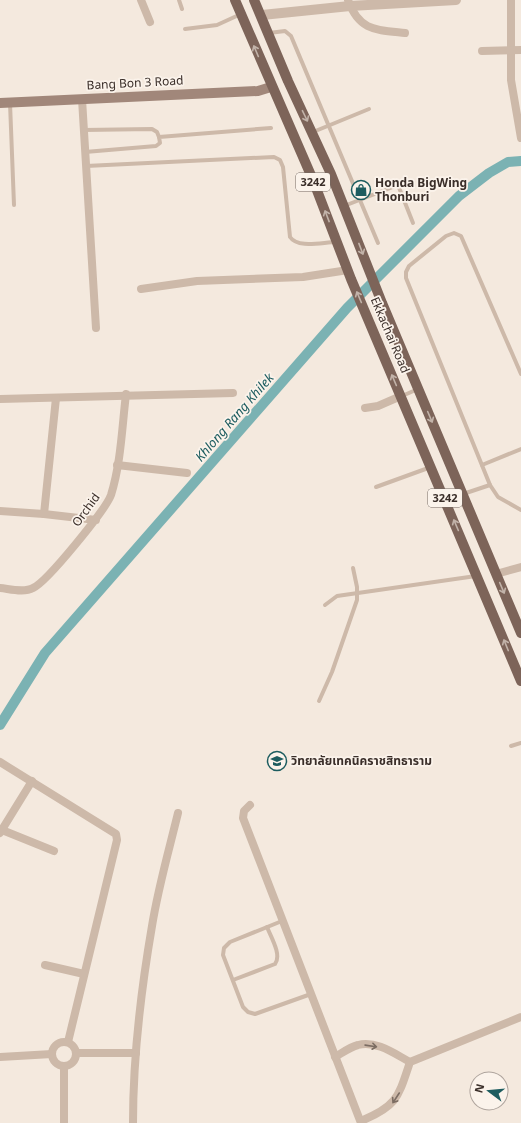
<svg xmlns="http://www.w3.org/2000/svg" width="521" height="1123" font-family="'Noto Sans','Noto Sans Thai',sans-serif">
<rect width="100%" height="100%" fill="#f4e9de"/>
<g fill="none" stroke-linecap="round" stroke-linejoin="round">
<polyline stroke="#7bb2b3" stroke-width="10" points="0,725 45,653 347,308 459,196 489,173 508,162 521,161"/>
<g stroke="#cdb9a9" stroke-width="4">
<polyline points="179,0 182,9"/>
<polyline points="185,29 217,25 241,14"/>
<polyline points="269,33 285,31 291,36 378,243"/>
<polyline points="10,103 14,205"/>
<polyline points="84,130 152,129 157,132 159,137"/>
<polyline points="313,132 369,109"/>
<polyline points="85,152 156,146 160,143 159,137 271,128"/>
<path d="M86,166L274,157L280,160L283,167L290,237C298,249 323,242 336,242"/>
<polyline points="344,206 398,185 413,223"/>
<polyline points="521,374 461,236 454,233 446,236 409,266 406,272 406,278 490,485 498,497 521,510"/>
<polyline points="402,396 418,389"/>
<polyline points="482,465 521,449"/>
<polyline points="376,487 431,467"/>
<polyline points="463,494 490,485"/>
<polyline points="325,605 337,596 476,576"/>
<polyline points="319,701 332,672 357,600 357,587 353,568"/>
<polyline points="511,746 521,743"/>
<polyline points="282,921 230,942 224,948 223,955 243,1007 248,1012 255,1014 311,994"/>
<path d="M233,980L275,964C282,955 271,937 267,927"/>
</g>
<g stroke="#cdb9a9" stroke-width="8">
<polyline points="141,0 150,22"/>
<path d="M348,0C359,31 376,30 405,33"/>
<polyline points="511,0 511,80 521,138"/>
<polyline points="482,51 521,50"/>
<polyline points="82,99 96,328"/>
<polyline points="141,289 197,281 303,277 348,270"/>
<polyline points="0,399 233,393"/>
<polyline points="365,408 378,406 401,396"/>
<polyline points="117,465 187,473"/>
<polyline points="0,511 44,514 56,398"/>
<polyline points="44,514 96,520"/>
<polyline points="496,574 521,567"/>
<path d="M0,588C10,589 24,593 33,588C47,582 106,509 111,495C121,463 122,427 126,394"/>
<polyline points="0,762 116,834 117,840 68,1042"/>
<polyline points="250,805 244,811 243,818 361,1123"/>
<polyline points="2,830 54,851"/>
<polyline points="0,833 32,781"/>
<polyline points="45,965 84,974"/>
<circle cx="64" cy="1054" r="12"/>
<polyline points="77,1053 136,1053"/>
<polyline points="0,1057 52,1054"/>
<path d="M335,1057C342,1053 350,1047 358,1045C376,1040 395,1054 410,1062"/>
<path d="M361,1121C397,1106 398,1098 410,1062L521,1017"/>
<polyline points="64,1123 64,1067"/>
<path d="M133,1123C133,1058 141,990 152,926C158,888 169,850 178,813"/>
</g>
<polyline stroke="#cdb9a9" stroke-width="10" points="262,15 350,6 456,0"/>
<polyline stroke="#a1877a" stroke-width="10" points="0,103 258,91 271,87"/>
<g stroke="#7d6459" stroke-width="10">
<polyline points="235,0 313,180 351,279 521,681"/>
<polyline points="254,0 288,81 331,174 382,303 521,633"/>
</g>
</g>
<defs><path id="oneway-shaft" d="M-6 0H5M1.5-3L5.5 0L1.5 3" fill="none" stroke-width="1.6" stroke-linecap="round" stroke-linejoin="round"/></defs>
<g stroke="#c2b3a9">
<use href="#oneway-shaft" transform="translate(256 51) rotate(-113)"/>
<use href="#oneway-shaft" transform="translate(305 116) rotate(64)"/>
<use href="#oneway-shaft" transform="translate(327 216) rotate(-111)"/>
<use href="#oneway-shaft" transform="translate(361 249) rotate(69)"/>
<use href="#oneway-shaft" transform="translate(359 297) rotate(-113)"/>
<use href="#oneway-shaft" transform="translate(394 380) rotate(-113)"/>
<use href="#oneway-shaft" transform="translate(430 417) rotate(67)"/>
<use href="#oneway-shaft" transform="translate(456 525) rotate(-113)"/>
<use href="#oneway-shaft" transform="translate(502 588) rotate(67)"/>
<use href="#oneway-shaft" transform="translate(506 645) rotate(-112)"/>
</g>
<g stroke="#7c6d63">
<use href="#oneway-shaft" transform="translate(371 1046) rotate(8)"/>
<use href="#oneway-shaft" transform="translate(396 1098) rotate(123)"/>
</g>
<defs>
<symbol id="shop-ring" viewBox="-11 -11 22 22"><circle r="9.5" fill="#fbf3eb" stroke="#1c5c5f" stroke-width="1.5"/><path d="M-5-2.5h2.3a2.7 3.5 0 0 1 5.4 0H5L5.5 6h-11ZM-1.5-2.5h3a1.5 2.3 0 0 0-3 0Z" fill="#1c5c5f"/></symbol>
<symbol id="university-ring" viewBox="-11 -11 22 22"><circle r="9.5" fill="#fbf3eb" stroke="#1c5c5f" stroke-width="1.5"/><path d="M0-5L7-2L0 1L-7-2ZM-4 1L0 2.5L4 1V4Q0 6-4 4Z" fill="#1c5c5f"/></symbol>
</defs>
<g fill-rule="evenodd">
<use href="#shop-ring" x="350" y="179" width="22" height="22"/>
<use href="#university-ring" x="266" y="750" width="22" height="22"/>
</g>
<g text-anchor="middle" stroke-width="3.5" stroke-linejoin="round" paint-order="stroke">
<g fill="#fbf3eb" stroke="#746963" stroke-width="1">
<rect x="296" y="173" width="34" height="18" rx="3"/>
<rect x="428" y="489" width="34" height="18" rx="3"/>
</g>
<g font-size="11" font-weight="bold" fill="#3a2e29">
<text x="313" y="186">3242</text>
<text x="445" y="502">3242</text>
</g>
<g font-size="12" fill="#3a2e29" stroke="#fbf3eb">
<text transform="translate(135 83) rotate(-3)" y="4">Bang Bon 3 Road</text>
<text transform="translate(390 335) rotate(67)" y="4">Ekkachai Road</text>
<text transform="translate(86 510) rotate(-54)" y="4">Orchid</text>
</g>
<g font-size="12" font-weight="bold" fill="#3a2e29" stroke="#fbf3eb" text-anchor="start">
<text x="375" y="187">Honda BigWing<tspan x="375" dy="14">Thonburi</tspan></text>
<text x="291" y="765">วิทยาลัยเทคนิคราชสิทธาราม</text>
</g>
<g font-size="13" font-style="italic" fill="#1c5c5f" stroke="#fbf3eb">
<text transform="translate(234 417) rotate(-49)" y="5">Khlong Rang Khilek</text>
</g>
</g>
<g transform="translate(489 1091) rotate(286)"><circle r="19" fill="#fbf3eb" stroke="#aea49d"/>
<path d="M0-3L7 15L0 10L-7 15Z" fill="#1c5c5f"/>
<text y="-6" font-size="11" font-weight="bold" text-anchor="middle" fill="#3a2e29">N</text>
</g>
</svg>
